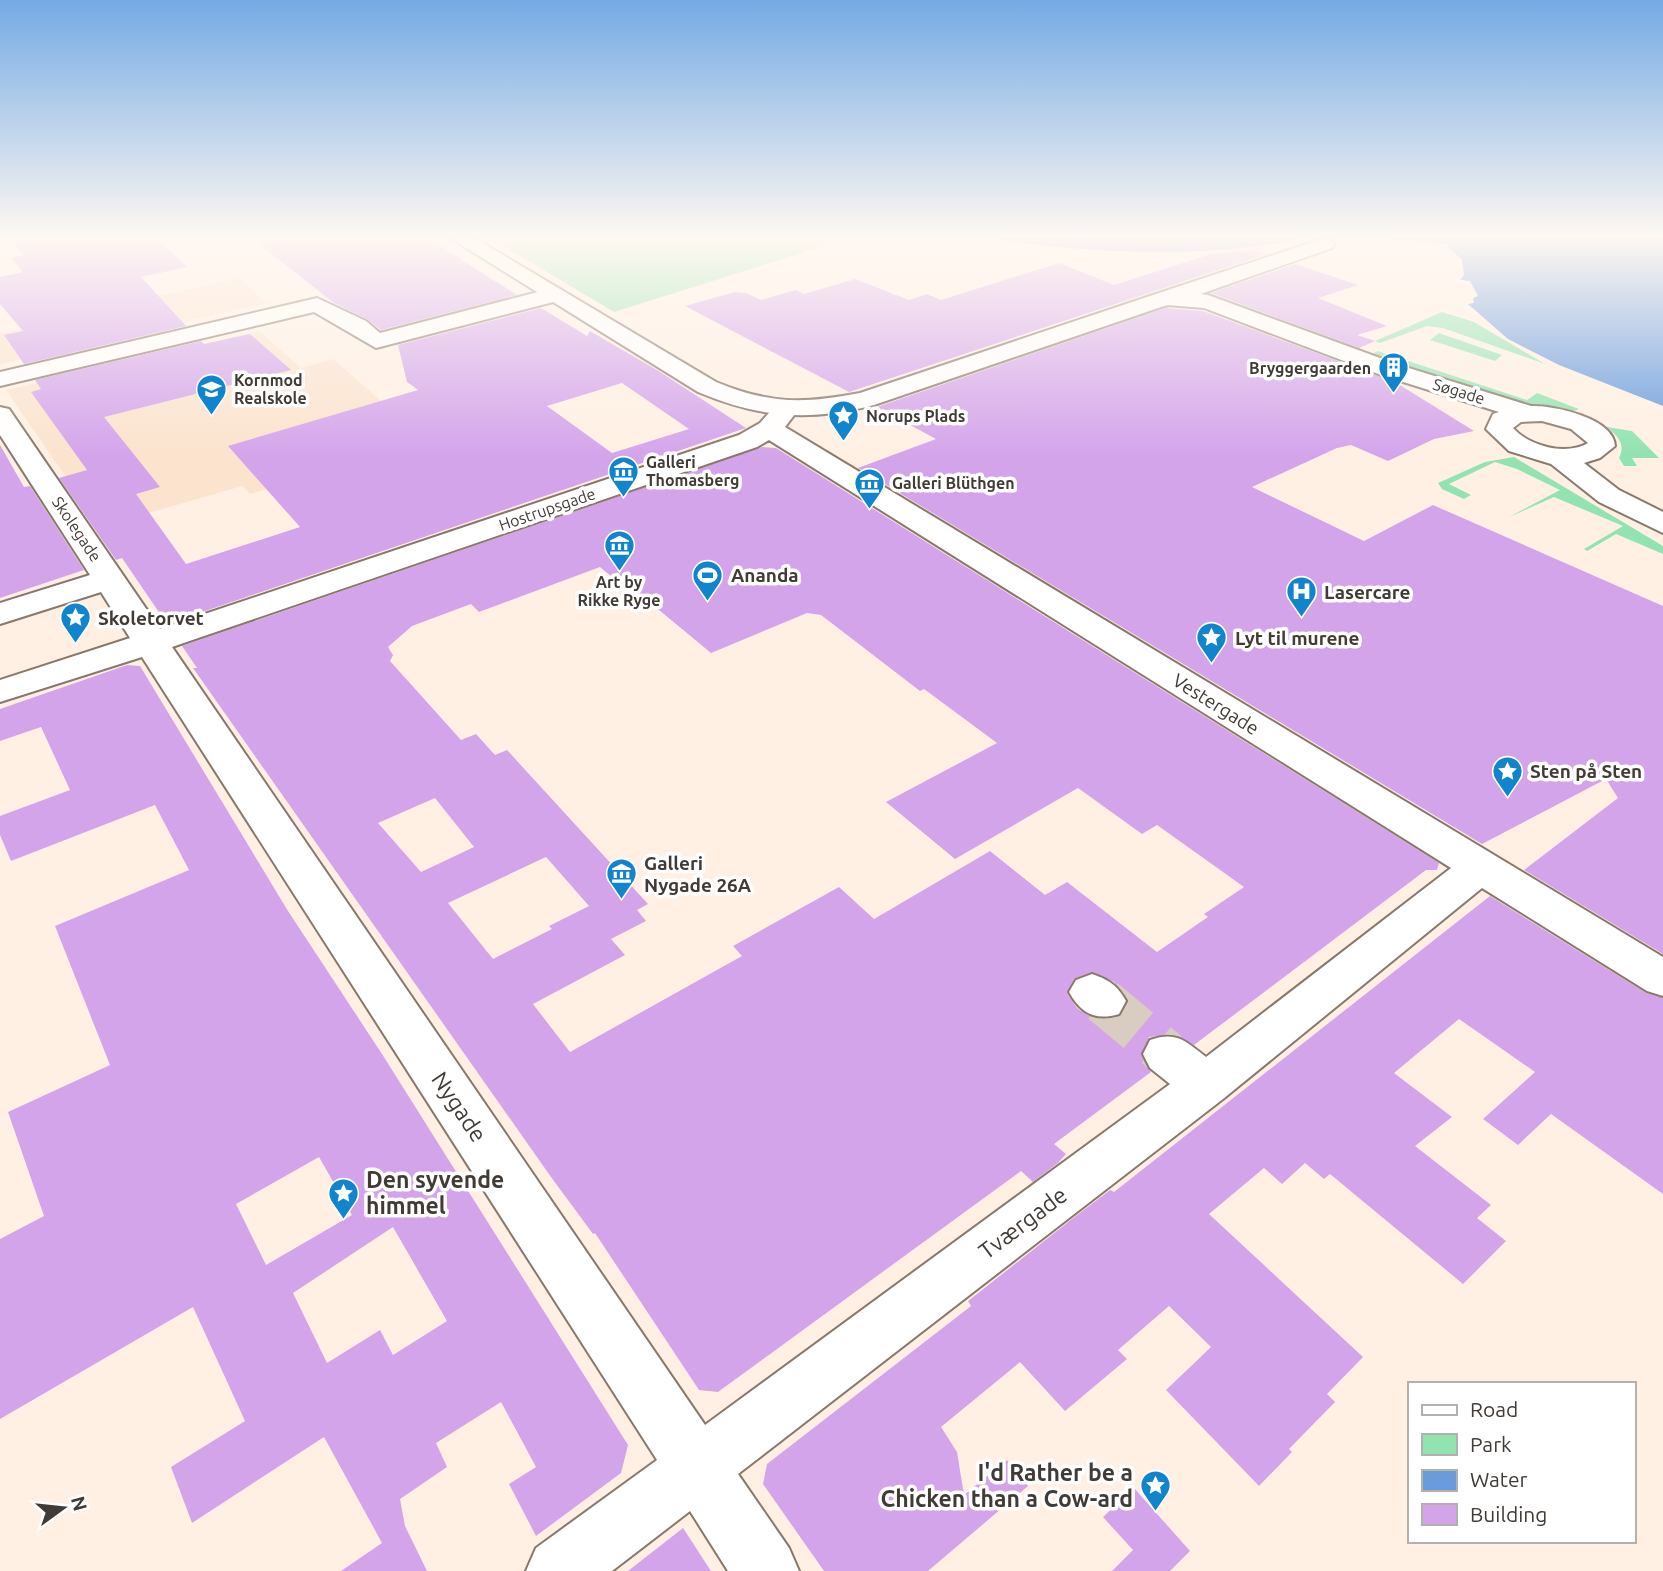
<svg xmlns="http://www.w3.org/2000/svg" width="1663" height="1571" font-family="Ubuntu,sans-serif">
<rect width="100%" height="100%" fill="#fff0e3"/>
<g fill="#fbe3ce">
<polygon points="240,278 266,303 0,364 0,334 65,319 63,316"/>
<polygon points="259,331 301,368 333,359 427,441 250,494 242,486 145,514 95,519 6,390"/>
</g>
<g fill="#91e3b0">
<polygon points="487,236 855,236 614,312"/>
<polygon points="1442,312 1474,322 1545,364 1443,328 1427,326 1380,343 1375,341"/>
<polygon points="1439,333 1502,355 1495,361 1430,340"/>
<path d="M1378,351L1527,400L1537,393L1579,409C1557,423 1403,365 1372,354Z"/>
<path d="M1607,427L1632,431L1659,458H1632L1637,466H1624L1619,458C1626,445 1618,436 1607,427Z"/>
<polygon points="1514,457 1663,546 1663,554 1616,534 1587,551 1584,549 1623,526 1554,497 1509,517 1560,490 1517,469 1495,462 1449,484 1471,495 1464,499 1442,489 1438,483 1485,462"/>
</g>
<g fill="#6a9bdd">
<path d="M970,236H1316C1198,261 1088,253 970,236Z"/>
<polygon points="1342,236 1663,236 1663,406 1559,365 1508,339 1468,304 1474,303 1473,298 1478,296 1470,281 1460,280 1464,275 1462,260 1446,244"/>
</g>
<g fill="#d4a4eb" fill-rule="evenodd">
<polygon points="6,236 154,236 187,267 141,277 186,326 24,364 4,335 23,331 0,304 0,277 23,272 11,258 24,255"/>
<polygon points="249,236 424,236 517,295 381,330 367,319 334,303"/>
<polygon points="1254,250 1267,254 849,392 685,306 735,292 746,293 761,300 796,290 804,294 855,279 909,300 927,294 941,300 1059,263 1114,285 1211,254"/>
<polygon points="1295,264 1358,285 1318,298 1387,326 1357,335 1375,341 1359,348 1211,293"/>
<path d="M541,308L587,336L590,331L657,370L746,428L167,624L122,558L116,560L59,478L87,470L31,392L41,389L35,380L201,341L204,344L250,334L291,370L104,417L160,487L136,494L186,564L300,527L228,446L418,390L407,382L398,345ZM622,383L689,429L612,453L547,406Z"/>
<polygon points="1165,308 1203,311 1395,382 1474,431 1434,439 1388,461 1351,445 1337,448 1252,487 1364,541 1433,505 1663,606 1663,954 1524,870 1618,798 1606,779 1482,844 858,468 936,439 877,407"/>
<polygon points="0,445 24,487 30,486 84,570 0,598"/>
<path d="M762,447L776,448L1439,863L1437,870H1426L1194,1045L1174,1035L1149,1037L1141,1055L1151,1072L1054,1144L1066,1154L1058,1163L1033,1182L1021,1171L718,1392L699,1390L595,1233L593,1234L551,1177L193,668H197L182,646ZM600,567L648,607L653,605L711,653L807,613L821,615L920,691L924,689L997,743L886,802L955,859L1078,788L1142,834L1157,825L1244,887L1204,914L1208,917L1157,952L1067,882L1045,895L990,851L874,919L839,887L733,946L742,956L570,1052L533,1004L625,955L611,939L646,921L637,910L648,904L507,750L495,755L476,734L461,740L390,661L393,655L388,647L412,626L471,604L479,612ZM435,798L474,847L421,872L378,823ZM546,857L589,906L549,926L552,929L493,959L448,903ZM1093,972L1114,982L1128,1000L1120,1017L1103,1019L1089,1016L1077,1008L1067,993L1074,979Z"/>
<path d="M127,665L140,666L288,911L382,1054L628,1445L621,1473L536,1536L509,1484L536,1467L501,1402L436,1443L447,1467L400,1499L405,1526L427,1571H341L382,1543L324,1437L192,1523L171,1467L245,1421L193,1307L0,1419V1239L44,1216L8,1112L110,1065L55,926L189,870L155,805L11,861L0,835V816L70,790L41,727L0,741V709ZM319,1157L352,1215L266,1265L236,1204ZM393,1227L447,1321L393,1355L380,1330L327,1363L293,1293Z"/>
<polygon points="1490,896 1646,993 1663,998 1663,1194 1551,1114 1518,1145 1483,1119 1535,1072 1459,1019 1394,1073 1452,1117 1415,1146 1491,1205 1477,1218 1506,1241 1463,1284 1330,1174 1324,1179 1305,1163 1282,1184 1264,1168 1209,1214 1363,1357 1327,1394 1335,1402 1289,1449 1292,1452 1259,1486 1166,1390 1211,1347 1169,1306 1118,1350 1127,1359 1065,1411 1020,1362 941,1427 957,1452 964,1495 1007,1460 1028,1486 928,1571 824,1571 763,1484 767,1464 971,1306 968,1301 1072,1219 1110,1190 1114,1192"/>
<polygon points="1134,1488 1190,1551 1170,1571 1112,1571 1133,1550 1103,1517"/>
<polygon points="683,1528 711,1571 628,1571"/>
</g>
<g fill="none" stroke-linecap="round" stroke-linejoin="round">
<polyline stroke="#d9ccc0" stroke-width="46" stroke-dasharray="46 23" stroke-linecap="butt" points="1103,1001 1167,1054"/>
<defs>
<g id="street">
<polygon points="1325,238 1335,244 1332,248 1172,304 1164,306 1153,299 1156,294"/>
<polygon points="553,288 561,290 564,295 561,300 376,348 314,312 0,386 0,372 317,298 366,321 380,333"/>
<path d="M785,402L794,405L798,410L785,427L1663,957V996L1647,991L1482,888L1223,1099L738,1474L789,1548L799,1571H728L690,1511L612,1571H526L536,1548L657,1460L142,657L0,702V680L130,638L101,592L0,624V603L90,575L0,435V407L9,409L160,629L739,435L760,423L776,405ZM769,440L1451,868L1206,1057C1185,1041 1177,1031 1150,1040L1143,1054L1150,1068L1170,1084L705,1425L172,647L757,447Z"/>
<path d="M1092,974C1109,980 1117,985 1126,1001L1119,1014C1096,1021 1081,1014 1069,992L1076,980Z"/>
</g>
<path id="secondary" d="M447,236H471L716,382C770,404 802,404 860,393L1156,294L1181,291L1208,295L1399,365L1531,406C1553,405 1614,418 1615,446L1600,458L1584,463L1619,490L1663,512V533L1599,502L1551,464L1509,451L1486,429L1493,414L1499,412L1381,375L1204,308L1167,305L874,405C808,422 760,418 698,392ZM1542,421L1571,429L1588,443C1566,456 1529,446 1513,428L1521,422Z"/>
</defs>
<use href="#street" stroke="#88786a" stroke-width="4"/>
<use href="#secondary" stroke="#88786a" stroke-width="4"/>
<use href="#street" fill="#fff" fill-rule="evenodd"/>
<use href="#secondary" fill="#fff" fill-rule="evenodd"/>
</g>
<linearGradient id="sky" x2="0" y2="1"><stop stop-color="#75aae4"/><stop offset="0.52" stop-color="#fff8f2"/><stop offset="1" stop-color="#fff8f2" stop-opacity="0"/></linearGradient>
<rect width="1663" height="456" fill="url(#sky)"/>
<defs>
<symbol id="building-pin" viewBox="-11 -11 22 30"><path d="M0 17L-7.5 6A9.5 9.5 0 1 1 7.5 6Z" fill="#1085ce" stroke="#fff"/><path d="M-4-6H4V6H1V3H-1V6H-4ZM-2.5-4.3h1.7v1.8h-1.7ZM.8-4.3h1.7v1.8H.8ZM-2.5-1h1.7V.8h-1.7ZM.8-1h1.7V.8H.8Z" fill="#fff"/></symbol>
<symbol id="school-pin" viewBox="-11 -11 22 30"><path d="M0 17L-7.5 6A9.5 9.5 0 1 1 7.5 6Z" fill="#1085ce" stroke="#fff"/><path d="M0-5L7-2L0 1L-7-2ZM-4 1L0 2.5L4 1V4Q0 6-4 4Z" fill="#fff"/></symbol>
<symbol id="sight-pin" viewBox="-11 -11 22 30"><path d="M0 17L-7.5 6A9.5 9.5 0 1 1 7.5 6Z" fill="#1085ce" stroke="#fff"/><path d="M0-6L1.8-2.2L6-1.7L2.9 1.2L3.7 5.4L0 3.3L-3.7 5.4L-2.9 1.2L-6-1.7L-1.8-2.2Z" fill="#fff"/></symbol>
<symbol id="museum-pin" viewBox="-11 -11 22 30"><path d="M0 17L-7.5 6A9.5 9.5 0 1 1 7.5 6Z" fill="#1085ce" stroke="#fff"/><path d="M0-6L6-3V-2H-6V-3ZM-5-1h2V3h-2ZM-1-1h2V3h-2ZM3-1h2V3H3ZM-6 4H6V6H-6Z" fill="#fff"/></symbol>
<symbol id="stadium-pin" viewBox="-11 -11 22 30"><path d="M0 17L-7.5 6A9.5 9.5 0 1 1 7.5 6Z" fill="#1085ce" stroke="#fff"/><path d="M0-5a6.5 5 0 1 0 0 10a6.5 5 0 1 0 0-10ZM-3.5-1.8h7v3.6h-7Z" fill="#fff"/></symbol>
<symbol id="hospital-pin" viewBox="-11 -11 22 30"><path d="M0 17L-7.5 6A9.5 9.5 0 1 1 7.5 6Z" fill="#1085ce" stroke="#fff"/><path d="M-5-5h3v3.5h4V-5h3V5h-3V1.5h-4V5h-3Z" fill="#fff"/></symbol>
</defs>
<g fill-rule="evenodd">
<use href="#building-pin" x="1376" y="350" width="35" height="47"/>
<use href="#school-pin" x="194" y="372" width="35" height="47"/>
<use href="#sight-pin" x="826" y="398" width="35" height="47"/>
<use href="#museum-pin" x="606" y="454" width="35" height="47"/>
<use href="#museum-pin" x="852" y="466" width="35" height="47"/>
<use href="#museum-pin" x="602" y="528" width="35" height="47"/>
<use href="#stadium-pin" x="690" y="558" width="35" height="47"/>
<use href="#hospital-pin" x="1284" y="574" width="35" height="47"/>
<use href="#sight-pin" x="58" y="600" width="35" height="47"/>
<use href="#sight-pin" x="1194" y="620" width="35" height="47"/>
<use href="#sight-pin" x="1490" y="754" width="35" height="47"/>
<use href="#museum-pin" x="604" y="856" width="35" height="47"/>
<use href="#sight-pin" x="326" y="1176" width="35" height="47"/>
<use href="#sight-pin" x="1138" y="1468" width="35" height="47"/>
</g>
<g text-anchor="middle" stroke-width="7" stroke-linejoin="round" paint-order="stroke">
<g font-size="16" font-weight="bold" fill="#423b35" stroke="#fff" text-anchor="start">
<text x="1371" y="374" text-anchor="end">Bryggergaarden</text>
<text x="234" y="386">Kornmod<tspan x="234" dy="18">Realskole</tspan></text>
<text x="866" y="422">Norups Plads</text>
<text x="646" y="468">Galleri<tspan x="646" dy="18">Thomasberg</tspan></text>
<text x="892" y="489">Galleri Blüthgen</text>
<text x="619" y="588" text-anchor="middle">Art by<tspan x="619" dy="18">Rikke Ryge</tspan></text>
</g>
<g font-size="16" fill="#423b35" stroke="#fff">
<text transform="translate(1459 391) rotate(17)" y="6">Søgade</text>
<text transform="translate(547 509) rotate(-19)" y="6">Hostrupsgade</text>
<text transform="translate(77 529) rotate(56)" y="6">Skolegade</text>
</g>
<g font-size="19" font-weight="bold" fill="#423b35" stroke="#fff" text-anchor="start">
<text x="731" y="582">Ananda</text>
<text x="1324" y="599">Lasercare</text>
<text x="98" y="625">Skoletorvet</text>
<text x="1235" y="645">Lyt til murene</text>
<text x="1530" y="778">Sten på Sten</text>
<text x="644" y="870">Galleri<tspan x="644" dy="22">Nygade 26A</tspan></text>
</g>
<g font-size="19" fill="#423b35" stroke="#fff">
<text transform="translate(1216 704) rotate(32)" y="7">Vestergade</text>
</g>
<g font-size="23" fill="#423b35" stroke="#fff">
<text transform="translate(459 1107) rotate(56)" y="8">Nygade</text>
<text transform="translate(1023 1223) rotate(-37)" y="8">Tværgade</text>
</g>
<g font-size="23" font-weight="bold" fill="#423b35" stroke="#fff" text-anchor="start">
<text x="366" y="1188">Den syvende<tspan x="366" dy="26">himmel</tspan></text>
<text x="1133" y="1481" text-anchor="end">I'd Rather be a<tspan x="1133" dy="26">Chicken than a Cow-ard</tspan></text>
</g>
</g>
<rect x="1408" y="1382" width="228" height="161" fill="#ffffff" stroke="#b3b1ae" stroke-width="2"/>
<rect x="1422" y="1405" width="35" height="10" fill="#ffffff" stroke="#b3b1ae" stroke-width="2"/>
<text x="1470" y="1417" font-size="21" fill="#423b35">Road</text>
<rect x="1422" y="1434" width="35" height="21" fill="#91e3b0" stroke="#b3b1ae" stroke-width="2"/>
<text x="1470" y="1452" font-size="21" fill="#423b35">Park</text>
<rect x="1422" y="1470" width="35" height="21" fill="#6a9bdd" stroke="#b3b1ae" stroke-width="2"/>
<text x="1470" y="1487" font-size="21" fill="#423b35">Water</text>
<rect x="1422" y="1504" width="35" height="21" fill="#d4a4eb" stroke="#b3b1ae" stroke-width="2"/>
<text x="1470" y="1522" font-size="21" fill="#423b35">Building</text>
<g transform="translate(63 1508) rotate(75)" stroke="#ffffff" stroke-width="5" paint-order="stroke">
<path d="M0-5L12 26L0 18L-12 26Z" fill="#423b35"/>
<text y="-10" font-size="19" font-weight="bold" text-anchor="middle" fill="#423b35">N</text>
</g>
</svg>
